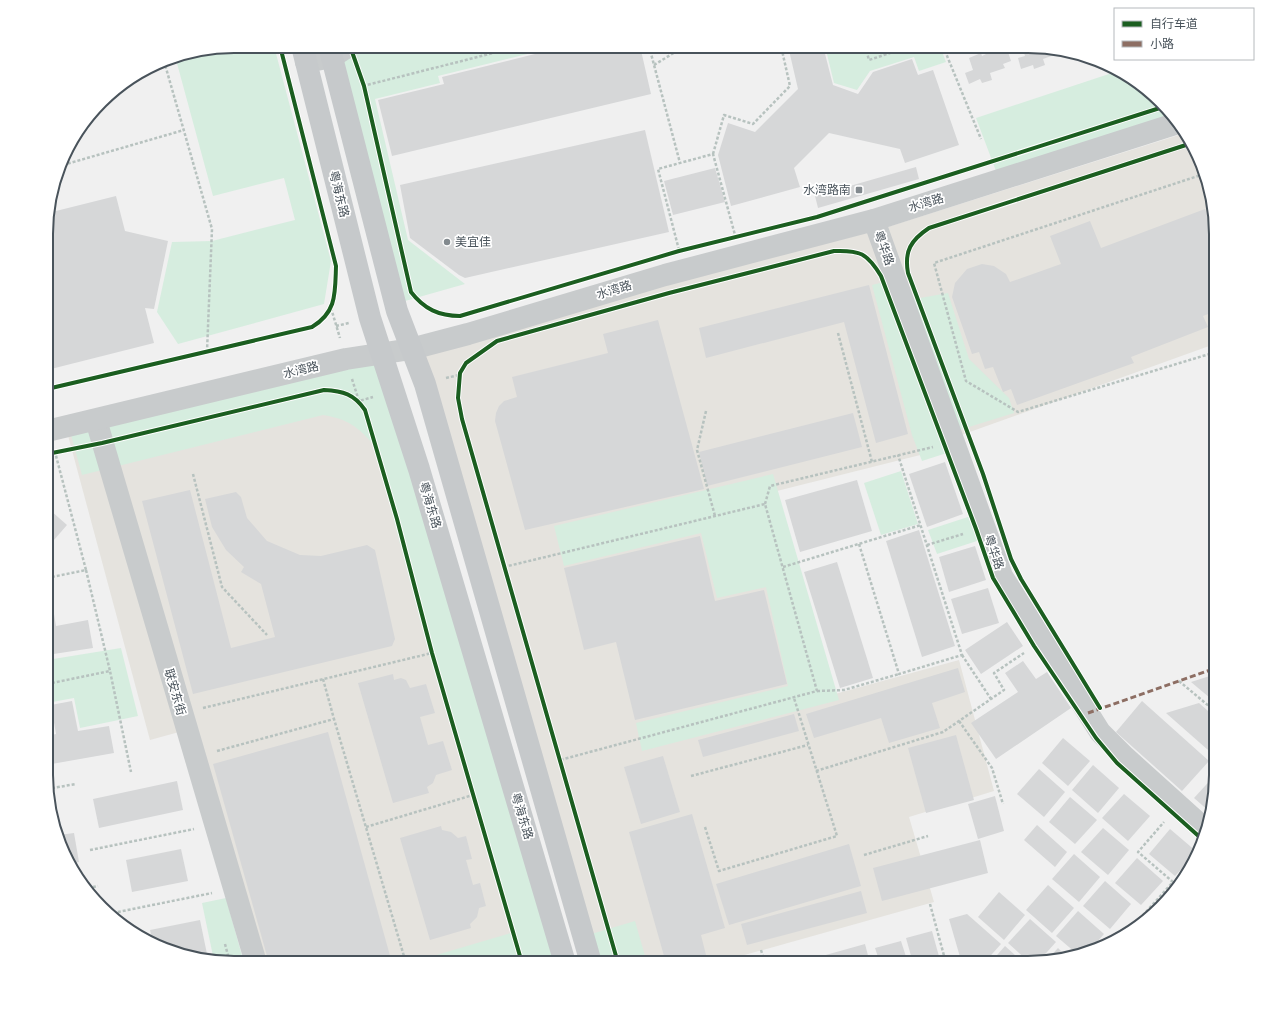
<svg xmlns="http://www.w3.org/2000/svg" width="1262" height="1009" font-family="'PT Sans','Noto Sans SC',sans-serif">
<rect width="100%" height="100%" fill="#f0f0f0"/>
<g fill="#e5e3de">
<polygon points="1182,134 1202,162 1216,233 1216,340 1212,345 953,438 956,446 753,497 813,700 959,660 994,791 909,817 934,902 716,963 591,963 411,349 878,230"/>
<polygon points="381,354 565,963 250,963 179,732 150,740 66,428"/>
</g>
<g fill="#d6eddf">
<polygon points="234,46 274,46 331,261 324,304 178,344 157,312 172,242 212,241 295,220 284,178 213,196 175,56"/>
<polygon points="355,46 560,46 438,76 440,83 375,99 408,240 465,284 398,303 335,58"/>
<polygon points="825,46 872,46 874,52 896,46 940,46 946,62 919,71 914,57 870,71 857,90 834,83"/>
<polygon points="1118,71 1152,93 1180,132 1002,187 976,118"/>
<polygon points="892,280 953,451 922,461 912,435 872,285"/>
<polygon points="948,293 969,359 1009,398 1014,413 956,431 909,300"/>
<path d="M378,360L560,963H424L423,959L514,932L430,658L374,445C358,427 348,419 323,415L82,475L70,431Z"/>
<polygon points="901,471 918,524 881,535 864,483"/>
<polygon points="773,474 839,700 642,751 636,723 788,686 766,587 717,598 701,533 564,566 554,526"/>
<polygon points="971,516 980,540 937,554 928,530"/>
<polygon points="121,648 138,716 80,728 74,698 47,703 47,660"/>
<polygon points="47,703 52,731 47,732"/>
<polygon points="226,898 244,963 222,963 203,958 213,956 202,903"/>
<polygon points="635,921 647,963 596,963 588,935"/>
</g>
<g fill="#d6d7d8">
<polygon points="567,46 640,46 651,94 392,156 378,100 444,84 442,77"/>
<polygon points="788,46 823,46 833,85 858,94 873,72 912,59 918,75 933,70 959,145 905,163 900,149 829,133 794,168 800,187 731,206 718,155 728,123 755,132 798,89"/>
<polygon points="873,46 883,46 883,47 874,49"/>
<polygon points="985,46 1001,46 1002,51 1007,49 1011,61 1003,64 1005,68 990,73 992,80 982,83 980,79 969,84 965,73 973,70 969,58 981,53 982,56 988,53"/>
<polygon points="1022,46 1040,46 1056,50 1057,54 1043,59 1045,65 1034,69 1033,65 1021,69 1018,58 1025,56"/>
<polygon points="645,130 669,232 465,278 459,275 410,238 400,185"/>
<polygon points="916,167 919,179 818,208 815,196"/>
<polygon points="715,168 725,202 673,215 664,181"/>
<polygon points="116,196 125,231 168,241 154,309 145,308 154,343 47,370 48,213"/>
<polygon points="1205,209 1216,240 1216,311 1203,316 1208,327 1131,357 1134,363 1017,405 1011,389 1003,392 993,367 985,369 979,352 972,354 952,297 955,283 967,269 982,264 994,266 1006,274 1010,282 1061,264 1050,236 1090,221 1101,248"/>
<polygon points="869,285 908,434 876,443 844,322 706,358 699,328"/>
<polygon points="658,320 704,489 525,530 495,421 496,413 499,406 504,401 517,397 512,377 608,353 603,334"/>
<polygon points="853,413 862,447 707,486 699,452"/>
<polygon points="945,462 963,514 927,527 909,474"/>
<polygon points="857,480 872,531 800,552 785,500"/>
<polygon points="190,490 231,648 275,637 261,584 241,572 244,567 226,550 212,527 205,499 236,492 241,497 247,518 267,541 300,555 321,556 367,545 375,550 395,639 392,646 193,694 142,501"/>
<polygon points="50,510 67,525 47,548 47,514"/>
<polygon points="919,530 955,646 922,657 886,541"/>
<polygon points="700,536 715,601 764,590 787,684 635,720 616,642 584,650 564,568"/>
<polygon points="975,546 986,580 949,592 939,557"/>
<polygon points="837,562 873,678 840,688 804,572"/>
<polygon points="988,588 999,623 962,634 951,599"/>
<polygon points="47,596 51,596 56,626 88,620 93,648 47,655"/>
<polygon points="1007,622 1023,646 981,674 965,650"/>
<polygon points="1023,661 1036,679 1047,672 1071,708 996,759 971,723 1018,692 1005,673"/>
<polygon points="958,668 965,692 932,703 940,728 889,743 881,718 814,738 806,714"/>
<polygon points="393,674 394,680 401,678 406,680 410,688 426,684 435,713 420,717 428,745 443,741 452,770 436,775 433,783 427,787 429,793 393,803 358,683"/>
<polygon points="1216,674 1216,703 1191,682"/>
<polygon points="72,701 78,731 109,726 114,753 46,765 47,736 56,734 51,705"/>
<polygon points="1142,701 1209,761 1182,791 1116,732"/>
<polygon points="1199,703 1216,718 1216,757 1166,713"/>
<polygon points="794,714 799,731 703,757 698,740"/>
<polygon points="328,732 392,963 269,963 213,764"/>
<polygon points="956,735 974,800 926,813 908,748"/>
<polygon points="1063,738 1090,761 1068,786 1042,763"/>
<polygon points="663,756 680,812 641,824 624,767"/>
<polygon points="1093,765 1119,788 1098,813 1072,790"/>
<polygon points="1039,769 1065,792 1044,817 1017,794"/>
<polygon points="1216,774 1216,788 1210,812 1194,798"/>
<polygon points="177,781 183,810 99,828 93,799"/>
<polygon points="1124,794 1150,816 1128,841 1102,818"/>
<polygon points="995,796 1004,831 978,839 968,804"/>
<polygon points="1070,797 1097,820 1075,844 1049,822"/>
<polygon points="692,814 725,928 701,935 707,959 692,963 666,963 629,832"/>
<polygon points="1037,825 1067,852 1055,867 1024,840"/>
<polygon points="441,826 442,830 451,832 458,838 466,836 472,859 466,860 473,885 480,883 486,906 479,908 477,917 470,924 471,928 430,940 400,838"/>
<polygon points="1103,828 1129,850 1108,875 1081,852"/>
<polygon points="1170,829 1197,852 1175,876 1149,854"/>
<polygon points="74,833 79,862 70,864 65,858 59,835"/>
<polygon points="980,840 988,873 882,901 873,868"/>
<polygon points="849,844 861,886 729,925 716,884"/>
<polygon points="181,849 188,881 132,892 126,860"/>
<polygon points="1074,854 1100,877 1079,902 1052,879"/>
<polygon points="1137,858 1163,881 1141,905 1115,883"/>
<polygon points="1181,879 1169,899 1155,910 1155,909"/>
<polygon points="1105,881 1131,904 1110,929 1083,906"/>
<polygon points="1048,885 1074,908 1052,933 1026,910"/>
<polygon points="861,891 867,913 747,945 741,924"/>
<polygon points="999,892 1025,915 1004,940 978,917"/>
<polygon points="1078,911 1104,934 1089,951 1076,953 1056,936"/>
<polygon points="967,914 1001,944 984,963 966,963 960,957 949,919"/>
<polygon points="1030,919 1056,942 1039,961 1030,963 1008,943"/>
<polygon points="200,920 207,954 196,957 162,949 153,943 150,930"/>
<polygon points="932,931 940,960 931,963 913,963 906,938"/>
<polygon points="901,941 908,963 880,963 875,948"/>
<polygon points="865,944 870,963 816,963 815,958"/>
<polygon points="1005,946 1024,963 990,963"/>
<polygon points="1058,948 1066,956 1048,959"/>
</g>
<g fill="none" stroke-linecap="round" stroke-linejoin="round">
<g stroke="#b7c2bf" stroke-width="2.5" stroke-dasharray="3 2" stroke-linecap="butt">
<polyline points="649,46 680,163"/>
<polyline points="865,46 869,60 911,46"/>
<polyline points="943,46 981,139"/>
<polyline points="164,61 212,229 207,351"/>
<polyline points="654,65 685,46"/>
<polyline points="363,86 521,46"/>
<polyline points="713,154 724,115 753,124 790,86 781,46"/>
<polyline points="63,165 184,130"/>
<polyline points="1204,174 934,263 966,381 1018,412 1216,352"/>
<polyline points="679,250 658,169 713,154 735,235"/>
<polyline points="331,308 340,338"/>
<polyline points="336,326 349,323"/>
<polyline points="838,333 872,462"/>
<polyline points="446,378 459,375"/>
<polyline points="352,379 359,401 373,397"/>
<polyline points="706,411 697,450 715,516"/>
<polyline points="193,474 222,587 267,635"/>
<polyline points="765,504 770,486 933,447"/>
<polyline points="859,544 899,674 962,655 898,455"/>
<polyline points="927,545 963,534"/>
<polyline points="504,567 765,504 817,691 560,760"/>
<polyline points="783,567 921,525"/>
<polyline points="86,570 110,671"/>
<polyline points="47,578 86,570 55,452"/>
<polyline points="962,655 991,699"/>
<polyline points="323,679 334,719"/>
<polyline points="1179,681 1216,712"/>
<polyline points="47,684 110,671 131,772"/>
<polyline points="817,691 844,690 899,674"/>
<polyline points="203,708 432,653"/>
<polyline points="959,721 992,768 1003,804"/>
<polyline points="217,751 334,719 406,963"/>
<polyline points="816,771 943,732 1004,690 994,673 1024,653"/>
<polyline points="691,776 808,745"/>
<polyline points="47,789 76,784"/>
<polyline points="366,827 473,795"/>
<polyline points="705,827 719,871 837,836 794,698"/>
<polyline points="90,850 194,829"/>
<polyline points="864,855 928,836"/>
<polyline points="88,888 98,886"/>
<polyline points="930,904 946,963"/>
<polyline points="108,914 212,893"/>
<polyline points="1136,923 1173,882 1138,852 1164,822"/>
<polyline points="225,944 230,963"/>
<polyline points="761,950 765,963"/>
<polyline points="729,959 730,963"/>
<polyline points="501,963 520,957"/>
</g>
<g stroke="#c8cbcc" stroke-width="22">
<polyline points="306,62 332,57 349,46"/>
<polyline points="874,220 1002,576 1100,732 1125,757 1206,830"/>
<polyline points="96,420 256,963"/>
<polyline points="47,431 346,359 411,349 468,334 665,275 874,220 1175,124"/>
</g>
<g stroke="#c6c9cb" stroke-width="22">
<polyline points="302,46 370,318 419,469 565,963"/>
<polyline points="329,46 397,311 425,384 591,963"/>
</g>
<polyline stroke="#8d6e63" stroke-width="3" stroke-dasharray="6 3" stroke-linecap="butt" points="1088,713 1216,668"/>
<defs>
<g id="cycleway">
<path d="M350,46L364,86L411,292C424,309 439,316 460,316L679,251L817,217L1163,107"/>
<path d="M47,389L312,327C337,312 335,293 336,266L280,46"/>
<path d="M47,454L102,443L324,390C343,391 354,394 365,410L397,519L432,653L522,963"/>
<path d="M1100,708L1021,579L1011,559L983,474L908,273C904,251 911,240 929,228L1189,144"/>
<path d="M618,963L462,419L458,398L460,373L466,363L497,341L669,293L834,251C860,250 867,253 881,276L976,529L993,578L1034,646L1096,738L1117,763L1203,840"/>
</g>
</defs>
<use href="#cycleway" stroke="#fff" stroke-width="6"/>
<use href="#cycleway" stroke="#1b5e20" stroke-width="4"/>
</g>
<g fill="#838a8f" stroke="#fff" stroke-width="1.5">
<rect x="855" y="186" width="8" height="8" rx="2"/>
<circle cx="447" cy="242" r="4"/>
</g>
<g text-anchor="middle" stroke-width="3.5" stroke-linejoin="round" paint-order="stroke">
<g font-size="12" fill="#49535b" stroke="#fff" text-anchor="end">
<text x="851" y="194">水湾路南</text>
<text x="455" y="246" text-anchor="start">美宜佳</text>
</g>
<g font-size="12" fill="#49535b" stroke="#fff">
<text transform="translate(339 194) rotate(76)" y="4">粤海东路</text>
<text transform="translate(926 203) rotate(-17)" y="4">水湾路</text>
<text transform="translate(884 248) rotate(70)" y="4">粤华路</text>
<text transform="translate(614 290) rotate(-17)" y="4">水湾路</text>
<text transform="translate(301 370) rotate(-14)" y="4">水湾路</text>
<text transform="translate(430 505) rotate(73)" y="4">粤海东路</text>
<text transform="translate(994 552) rotate(71)" y="4">粤华路</text>
<text transform="translate(175 692) rotate(74)" y="4">联安东街</text>
<text transform="translate(522 816) rotate(73)" y="4">粤海东路</text>
</g>
</g>
<path d="M0 0H1262V1009H0ZM234 53H1028A181 181 0 0 1 1209 234V775A181 181 0 0 1 1028 956H234A181 181 0 0 1 53 775V234A181 181 0 0 1 234 53Z" fill="#fff" fill-rule="evenodd"/>
<path fill="none" stroke="#49535b" stroke-width="2" d="M234 53H1028A181 181 0 0 1 1209 234V775A181 181 0 0 1 1028 956H234A181 181 0 0 1 53 775V234A181 181 0 0 1 234 53Z"/>
<rect x="1114" y="8" width="140" height="52" fill="#ffffff" stroke="#b6babd"/>
<rect x="1122" y="21" width="20" height="6" fill="#1b5e20" stroke="#b6babd"/>
<text x="1150" y="28" font-size="12" fill="#49535b">自行车道</text>
<rect x="1122" y="41" width="20" height="6" fill="#8d6e63" stroke="#b6babd"/>
<text x="1150" y="48" font-size="12" fill="#49535b">小路</text>
</svg>
